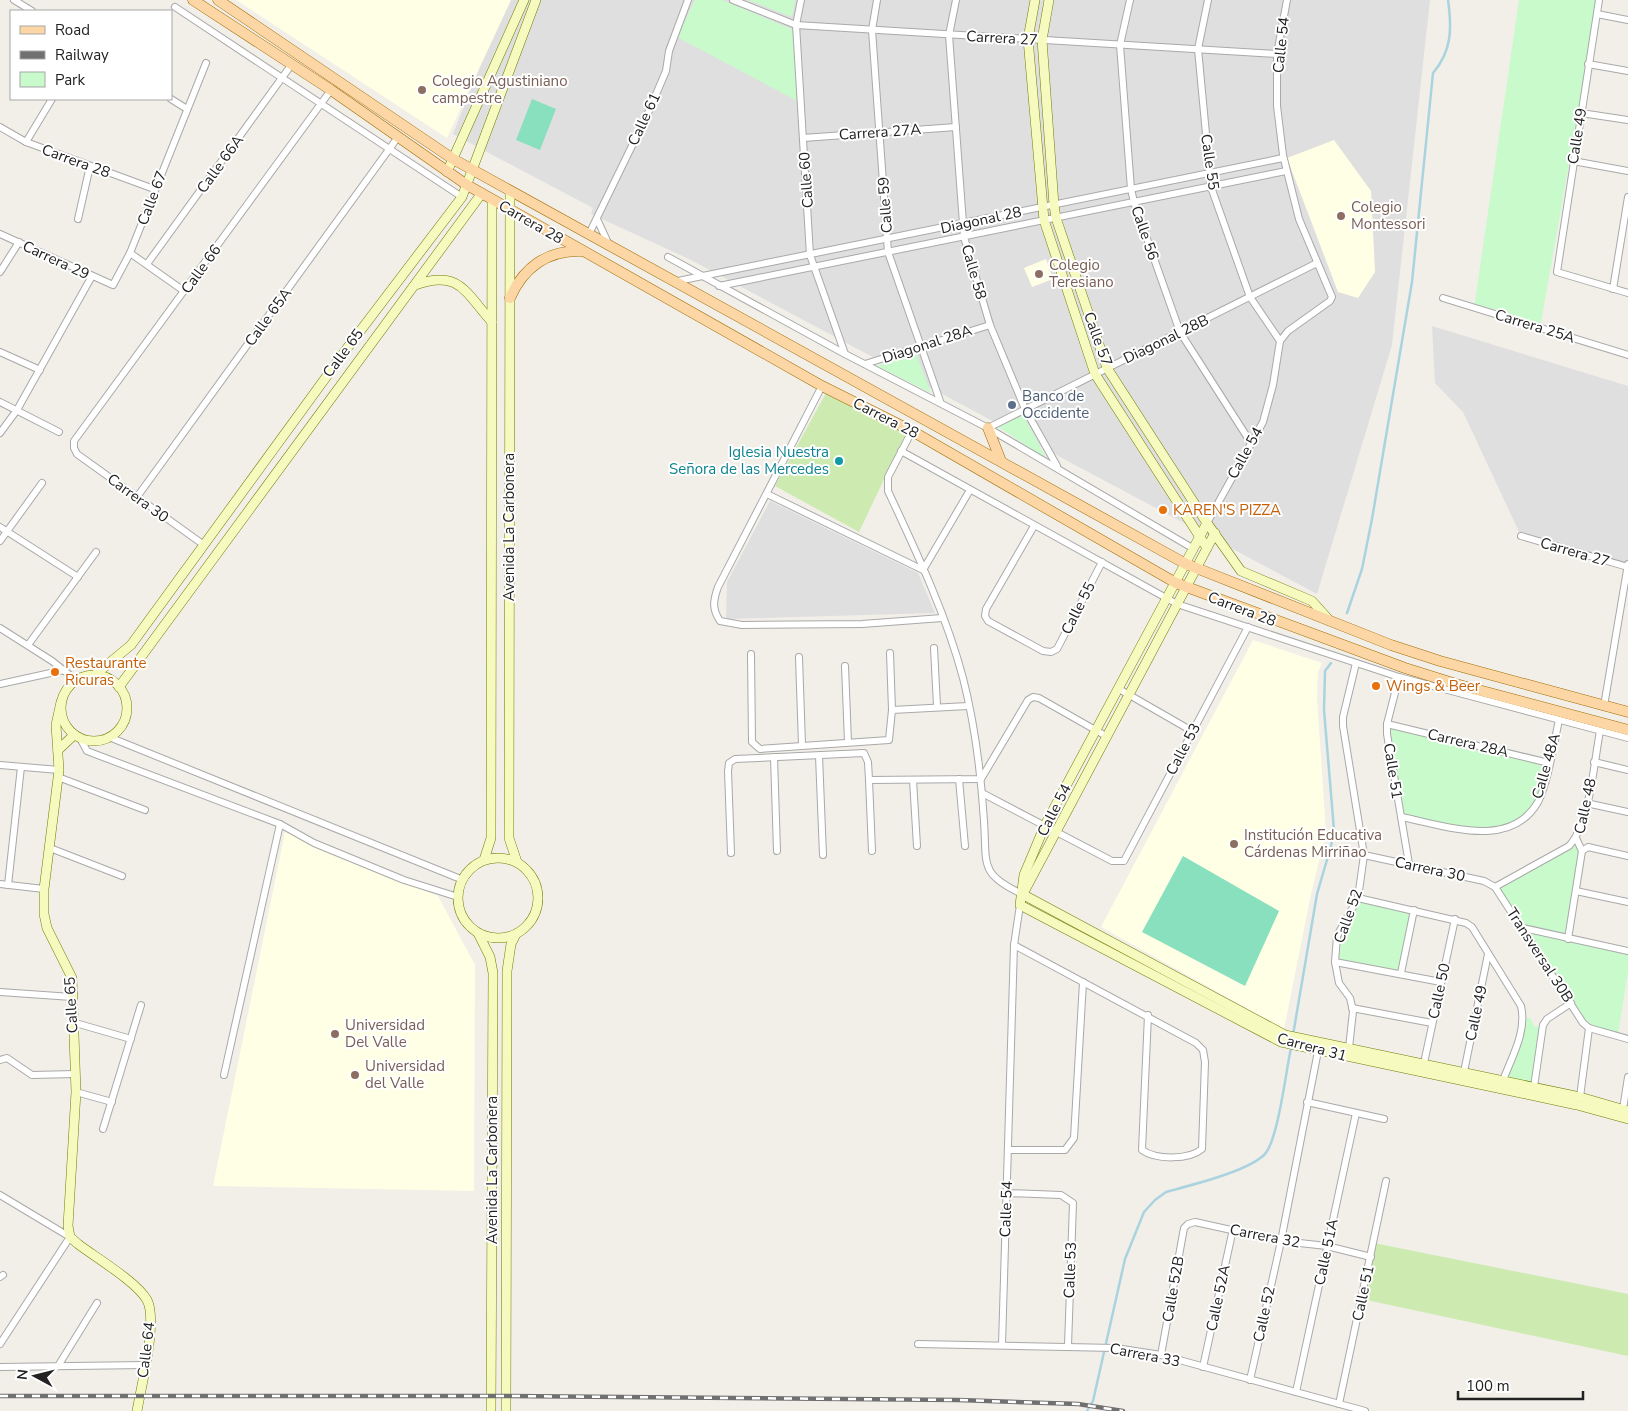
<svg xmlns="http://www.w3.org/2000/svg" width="1628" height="1411" font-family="'Nunito Sans',sans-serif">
<rect width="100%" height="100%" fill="#f2efe9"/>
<g fill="#e0dfdf">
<polygon points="506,0 1430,0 1392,345 1317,594 689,259 591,214 593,208 453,134"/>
<polygon points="1432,326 1628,386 1628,564 1521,536 1463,412 1435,383"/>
<polygon points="770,501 918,573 935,613 726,619 727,582"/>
</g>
<g fill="#ffffe5">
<polygon points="236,0 511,0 447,138"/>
<polygon points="1334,140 1371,191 1375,272 1358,298 1338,292 1287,158"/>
<polygon points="1046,259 1053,279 1032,287 1024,268"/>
<polygon points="1253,640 1322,663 1318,672 1317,698 1326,833 1311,894 1284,1029 1101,927"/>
<polygon points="285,832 438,896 475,965 474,1191 213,1186"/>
</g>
<g fill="#cdebb0">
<polygon points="826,393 906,433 859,532 775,486"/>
<polygon points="1374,1243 1628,1294 1628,1356 1362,1299"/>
</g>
<g fill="#c8facc">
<polygon points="695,0 722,0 794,30 799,102 677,37"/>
<polygon points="748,0 795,0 792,17"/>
<polygon points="1519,0 1598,0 1540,328 1474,308"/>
<polygon points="915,351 931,393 877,366"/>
<polygon points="1023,415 1047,459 998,427"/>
<polygon points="1387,724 1549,763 1537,803 1521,821 1491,832 1401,817"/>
<polygon points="1577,840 1581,851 1567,937 1523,928 1497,887"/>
<polygon points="1358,898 1414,910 1401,973 1335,962 1337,936"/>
<polygon points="1524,930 1628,952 1628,971 1618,1035 1594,1027 1579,1014"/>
<polygon points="1524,1018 1530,1018 1535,1027 1543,1025 1534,1087 1503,1080"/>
</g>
<g fill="#88e0be">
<polygon points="532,99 556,109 540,150 516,140"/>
<polygon points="1183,856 1279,911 1245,986 1142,932"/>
</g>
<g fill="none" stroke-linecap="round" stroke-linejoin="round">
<g stroke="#aad3df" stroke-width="2.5">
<path d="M1347,613L1362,569L1372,519L1412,282L1433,73C1452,51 1452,28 1448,0"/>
<polyline points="1293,1035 1317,894 1331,846 1334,830 1324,710 1325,671 1331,663"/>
<path d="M1087,1411L1093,1401L1125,1259L1144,1212L1155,1200L1166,1192C1191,1185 1246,1172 1264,1155C1278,1142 1286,1070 1291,1048"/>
</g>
<defs>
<g id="street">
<polyline points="14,0 32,11"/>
<polyline points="733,0 796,25 1277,54"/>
<polyline points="801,0 796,25 810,255 845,354"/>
<polyline points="877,0 872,30 888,252 940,401"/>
<polyline points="956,0 949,35 964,237 990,325 1025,409 1057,466"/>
<polyline points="1130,0 1120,45 1131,189 1134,202 1180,332 1251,443"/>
<polyline points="1208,0 1198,49 1211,187 1250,297 1280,341"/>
<polyline points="1599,0 1557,272 1628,293"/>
<polyline points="175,7 462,197"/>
<polyline points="1597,14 1628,20"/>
<polyline points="1588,64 1628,71"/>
<polyline points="171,99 187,109"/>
<polyline points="1581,113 1628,120"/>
<polyline points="0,127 26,142 154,189"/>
<polyline points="803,138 956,127"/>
<polyline points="26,142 52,99"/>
<polyline points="1573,161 1628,171"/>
<polyline points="78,219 90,166"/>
<polyline points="597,219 608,243"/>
<polyline points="0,234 113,285 130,253 206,63"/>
<polyline points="589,234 648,113 666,71 669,51 688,0"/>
<polyline points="130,253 184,291"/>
<polyline points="668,257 845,354 988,428 1194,549"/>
<polyline points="147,264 292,64"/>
<polyline points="0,272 19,242"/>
<polyline points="678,281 1283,158"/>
<polyline points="719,286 1286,171"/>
<polyline points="1613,289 1628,197"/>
<polyline points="1443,298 1628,355"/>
<polyline points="0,352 40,370"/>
<polyline points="865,364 990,325"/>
<path d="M822,386L718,587C713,601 712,609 720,621L742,625L862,624L942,618"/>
<polyline points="0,402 59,432"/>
<polyline points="988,428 1317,263"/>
<path d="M912,431L888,477V491C916,551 946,614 963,678C975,725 981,774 984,821C987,865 979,874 1022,894"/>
<polyline points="0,433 17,410 92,276"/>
<polyline points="901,451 1177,604 1399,677 1628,738"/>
<polyline points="767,494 923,570 970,490"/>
<polyline points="137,497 398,137"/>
<polyline points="1207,523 1263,422 1273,385 1280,341 1288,331 1330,301 1332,297 1299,219 1283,155 1277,106 1277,54 1287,0"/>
<polyline points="1034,526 986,609 985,616 988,621 1043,651 1051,652 1057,649 1102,562"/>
<polyline points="0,527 78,577"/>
<polyline points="1521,536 1628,567"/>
<polyline points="0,541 42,483"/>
<polyline points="204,545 77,454 74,448 74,441 331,90"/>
<polyline points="0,628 52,661 76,680"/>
<polyline points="28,645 96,552"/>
<polyline points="934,648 937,706"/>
<polyline points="890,653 892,710"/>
<polyline points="751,654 752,742 760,749 889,740 892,710 968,706"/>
<polyline points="799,657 802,745"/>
<polyline points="845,666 848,742"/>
<polyline points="1399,677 1387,724 1387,734 1409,864"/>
<polyline points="0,684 64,670"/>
<polyline points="1119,689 1192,731"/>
<polyline points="1604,706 1628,564"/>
<polyline points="1387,724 1549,763"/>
<polyline points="109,737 463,880"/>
<polyline points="80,738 87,751 280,824 314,843 404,880 458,897"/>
<polyline points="819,756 823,855"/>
<polyline points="774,757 777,851"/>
<polyline points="1594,762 1628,770"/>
<polyline points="0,765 59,770"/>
<polyline points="58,777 145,810"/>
<polyline points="959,779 965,846"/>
<polyline points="869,780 872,851"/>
<polyline points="913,780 917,846"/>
<polyline points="982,793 1112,861 1124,861 1248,627"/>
<polyline points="1586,803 1628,812"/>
<path d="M1401,817C1444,825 1510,851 1538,802C1548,783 1554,742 1559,720"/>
<polyline points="50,848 122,876"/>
<polyline points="1582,851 1588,847 1628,856"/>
<polyline points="731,853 728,771 729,763 735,759 864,753 868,762 869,780 981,779 1028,700 1033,697 1039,698 1106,736"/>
<polyline points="1364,855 1484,881 1495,887 1583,1023 1589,1028 1628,1039"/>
<polyline points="0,884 44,889"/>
<polyline points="8,885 21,767"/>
<path d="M1495,887L1569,846C1590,823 1594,762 1600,731"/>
<polyline points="1576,891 1628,902"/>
<path d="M1358,898L1466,923L1472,927L1521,1006C1527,1031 1512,1057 1503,1080"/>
<polyline points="1523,928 1628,951"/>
<polyline points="1568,939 1582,851 1576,838"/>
<path d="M1014,945L1196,1043L1203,1050L1205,1062L1202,1149C1189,1160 1156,1160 1142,1150L1148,1015"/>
<polyline points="1335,962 1441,982"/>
<polyline points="1401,973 1414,910"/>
<polyline points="0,992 72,997"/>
<polyline points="1352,1008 1432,1023"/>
<polyline points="72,1022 131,1039"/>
<polyline points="1349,1048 1353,1011 1350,998 1339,983 1335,962 1337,936 1358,898 1364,855 1343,726 1343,717 1356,663"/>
<polyline points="0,1060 7,1058 32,1075 75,1074"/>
<polyline points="1424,1063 1455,919"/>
<polyline points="1464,1072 1488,954"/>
<polyline points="224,1075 280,824"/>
<polyline points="1534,1087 1543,1025 1547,1019 1571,1003"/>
<polyline points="76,1092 112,1102"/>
<polyline points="1580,1097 1589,1028"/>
<polyline points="1307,1102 1384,1119"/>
<polyline points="1623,1109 1628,1077"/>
<polyline points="103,1129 141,1005"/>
<polyline points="1008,1150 1065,1150 1074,1138 1083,982"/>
<polyline points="1006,1193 1061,1195 1073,1203 1068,1346"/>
<polyline points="0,1195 70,1237 0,1344"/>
<polyline points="0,1277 3,1275"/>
<polyline points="918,1344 1116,1348 1161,1355 1365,1411"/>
<polyline points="1002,1345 1014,945 1020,905"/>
<polyline points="1161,1355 1184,1228 1188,1224 1195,1222 1281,1241 1327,1246 1371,1257"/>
<polyline points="58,1366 97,1303"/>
<polyline points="0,1367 145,1365"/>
<polyline points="1203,1367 1233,1229"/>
<polyline points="1250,1380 1281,1241 1319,1046"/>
<polyline points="1296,1392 1356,1113"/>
<polyline points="1339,1404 1386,1181"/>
</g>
<g id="secondary">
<polyline points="1035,0 1028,39 1044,220 1095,374 1207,548"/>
<polyline points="1049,0 1042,40 1054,205 1056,218 1107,368 1207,523 1241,571 1312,601 1330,621"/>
<polyline points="447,172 524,0"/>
<polyline points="510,191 509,838 517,862"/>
<path d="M415,285C459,269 465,292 492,322"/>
<polyline points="1207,523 1045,825 1024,875 1020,905 1281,1042 1577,1105 1628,1119"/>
<polyline points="96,674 131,645 348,347 462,197 536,0"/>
<circle cx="94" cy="708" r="33"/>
<polyline points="119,687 482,193"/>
<path d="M61,702L56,725L59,770L44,889V914L47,928L72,978L76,1092L68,1226L70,1237L78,1244C95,1257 137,1282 147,1300C158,1320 141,1387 137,1411"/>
<polyline points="58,750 74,735"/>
<circle cx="498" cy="898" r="40"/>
<polyline points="484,860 491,838 492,199"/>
<polyline points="1024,892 1215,533"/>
<polyline points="1022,894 1285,1035 1580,1097 1628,1111"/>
<polyline points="478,933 490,957 493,973 491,1411"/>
<polyline points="506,1411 507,971 511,944 516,934"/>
</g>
<g id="primary">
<polyline points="193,0 331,90 467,185 822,386 912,431 1176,583 1405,668 1456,684 1628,730"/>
<polyline points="218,0 453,159 1186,564 1391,645 1440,661 1628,712"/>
<path d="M510,298C523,268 547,250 581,251"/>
<polyline points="988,428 1001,461"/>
</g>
</defs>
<use href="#street" stroke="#a9a9a9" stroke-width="8"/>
<use href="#secondary" stroke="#707d05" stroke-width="10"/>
<use href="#primary" stroke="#a06b00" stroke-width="11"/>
<use href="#street" stroke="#fff" stroke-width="6"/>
<use href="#secondary" stroke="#f7fabf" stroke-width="9"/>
<use href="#primary" stroke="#fcd6a4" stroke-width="10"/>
<defs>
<polyline id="rail" points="0,1396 506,1396 958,1400 1078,1404 1123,1411"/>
</defs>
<use href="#rail" stroke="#707070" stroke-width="4.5"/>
<use href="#rail" stroke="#fff" stroke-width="2.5" stroke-dasharray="8" stroke-linecap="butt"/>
</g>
<g fill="#8d6e63" stroke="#fff" stroke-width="2">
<circle cx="422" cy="90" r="5"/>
<circle cx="1341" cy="216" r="5"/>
<circle cx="1039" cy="274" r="5"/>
<circle cx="1234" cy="844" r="5"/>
<circle cx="335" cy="1034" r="5"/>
<circle cx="355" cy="1075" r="5"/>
</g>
<circle fill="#5c6f8a" stroke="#fff" stroke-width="2" cx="1012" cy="405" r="5"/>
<circle fill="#0f9aa8" stroke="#fff" stroke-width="2" cx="839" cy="461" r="5"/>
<g fill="#e8710a" stroke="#fff" stroke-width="2">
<circle cx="1163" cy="510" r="5"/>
<circle cx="55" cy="672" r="5"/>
<circle cx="1376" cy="686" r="5"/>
</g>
<g text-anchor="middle" stroke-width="4" stroke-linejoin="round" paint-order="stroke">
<g font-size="15" fill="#222" stroke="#fff">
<text transform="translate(1002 38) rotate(3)" y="5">Carrera 27</text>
<text transform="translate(1281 45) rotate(-84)" y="5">Calle 54</text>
<text transform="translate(644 119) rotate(-65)" y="5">Calle 61</text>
<text transform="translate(880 132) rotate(-4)" y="5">Carrera 27A</text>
<text transform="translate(1577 136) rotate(-81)" y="5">Calle 49</text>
<text transform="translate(76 161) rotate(20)" y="5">Carrera 28</text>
<text transform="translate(1210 162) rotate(82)" y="5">Calle 55</text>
<text transform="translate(220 164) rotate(-54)" y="5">Calle 66A</text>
<text transform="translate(806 180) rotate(-94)" y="5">Calle 60</text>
<text transform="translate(152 198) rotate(-69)" y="5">Calle 67</text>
<text transform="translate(885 205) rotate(-94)" y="5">Calle 59</text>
<text transform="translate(981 220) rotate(-12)" y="5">Diagonal 28</text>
<text transform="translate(531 222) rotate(30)" y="5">Carrera 28</text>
<text transform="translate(1145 233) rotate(71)" y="5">Calle 56</text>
<text transform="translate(56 260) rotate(25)" y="5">Carrera 29</text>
<text transform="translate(201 269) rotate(-54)" y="5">Calle 66</text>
<text transform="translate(974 272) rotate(74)" y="5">Calle 58</text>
<text transform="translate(268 317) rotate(-54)" y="5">Calle 65A</text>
<text transform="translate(1535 326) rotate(17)" y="5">Carrera 25A</text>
<text transform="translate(1098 339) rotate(70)" y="5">Calle 57</text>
<text transform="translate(1166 339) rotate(-26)" y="5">Diagonal 28B</text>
<text transform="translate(927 344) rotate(-18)" y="5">Diagonal 28A</text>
<text transform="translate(343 353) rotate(-53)" y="5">Calle 65</text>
<text transform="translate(886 418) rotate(27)" y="5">Carrera 28</text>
<text transform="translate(1245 453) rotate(-61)" y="5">Calle 54</text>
<text transform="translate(138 498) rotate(36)" y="5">Carrera 30</text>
<text transform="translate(509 527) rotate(-90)" y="5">Avenida La Carbonera</text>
<text transform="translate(1575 552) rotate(16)" y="5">Carrera 27</text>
<text transform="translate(1078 608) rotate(-63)" y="5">Calle 55</text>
<text transform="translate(1242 609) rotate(21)" y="5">Carrera 28</text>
<text transform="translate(1468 743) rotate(13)" y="5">Carrera 28A</text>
<text transform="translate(1183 749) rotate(-62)" y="5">Calle 53</text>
<text transform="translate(1546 766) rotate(-74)" y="5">Calle 48A</text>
<text transform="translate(1393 771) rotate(81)" y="5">Calle 51</text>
<text transform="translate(1585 806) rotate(-78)" y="5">Calle 48</text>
<text transform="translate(1054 810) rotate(-63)" y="5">Calle 54</text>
<text transform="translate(1430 869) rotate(12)" y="5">Carrera 30</text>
<text transform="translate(1348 916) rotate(-70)" y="5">Calle 52</text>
<text transform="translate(1540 955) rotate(57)" y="5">Transversal 30B</text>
<text transform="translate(1439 991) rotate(-78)" y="5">Calle 50</text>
<text transform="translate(71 1005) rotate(-93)" y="5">Calle 65</text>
<text transform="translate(1476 1013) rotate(-78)" y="5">Calle 49</text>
<text transform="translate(1312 1047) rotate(15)" y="5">Carrera 31</text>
<text transform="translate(492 1170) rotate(-90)" y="5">Avenida La Carbonera</text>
<text transform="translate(1006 1209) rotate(-88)" y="5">Calle 54</text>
<text transform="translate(1265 1236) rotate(11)" y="5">Carrera 32</text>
<text transform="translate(1326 1252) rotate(-78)" y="5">Calle 51A</text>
<text transform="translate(1070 1270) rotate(-88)" y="5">Calle 53</text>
<text transform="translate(1173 1289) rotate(-80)" y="5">Calle 52B</text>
<text transform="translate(1363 1293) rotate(-78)" y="5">Calle 51</text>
<text transform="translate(1218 1298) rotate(-78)" y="5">Calle 52A</text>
<text transform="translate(1264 1314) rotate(-78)" y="5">Calle 52</text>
<text transform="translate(146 1350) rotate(-83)" y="5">Calle 64</text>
<text transform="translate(1145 1355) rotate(11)" y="5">Carrera 33</text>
</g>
<g font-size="15" fill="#785e54" stroke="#fff" text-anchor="start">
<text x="432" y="86">Colegio Agustiniano<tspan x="432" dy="17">campestre</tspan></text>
<text x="1351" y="212">Colegio<tspan x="1351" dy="17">Montessori</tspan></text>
<text x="1049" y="270">Colegio<tspan x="1049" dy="17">Teresiano</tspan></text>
<text x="1244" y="840">Institución Educativa<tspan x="1244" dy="17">Cárdenas Mirriñao</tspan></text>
<text x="345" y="1030">Universidad<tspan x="345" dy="17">Del Valle</tspan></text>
<text x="365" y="1071">Universidad<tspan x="365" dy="17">del Valle</tspan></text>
</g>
<g font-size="15" fill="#4e5e75" stroke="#fff" text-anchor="start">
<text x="1022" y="401">Banco de<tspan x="1022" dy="17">Occidente</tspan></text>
</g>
<g font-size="15" fill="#0d838f" stroke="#fff" text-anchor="end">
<text x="829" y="457">Iglesia Nuestra<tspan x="829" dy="17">Señora de las Mercedes</tspan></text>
</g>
<g font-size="15" fill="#c56008" stroke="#fff" text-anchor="start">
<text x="1173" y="515">KAREN'S PIZZA</text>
<text x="65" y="668">Restaurante<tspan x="65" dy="17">Ricuras</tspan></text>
<text x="1386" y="691">Wings &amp; Beer</text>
</g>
</g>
<rect x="10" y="10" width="162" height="90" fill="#ffffff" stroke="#a7a7a7"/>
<rect x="20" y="26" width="25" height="8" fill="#fcd6a4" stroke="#a7a7a7"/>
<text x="55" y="35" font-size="15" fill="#222222">Road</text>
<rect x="20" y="51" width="25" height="8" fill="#707070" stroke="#a7a7a7"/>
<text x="55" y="60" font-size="15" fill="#222222">Railway</text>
<rect x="20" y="72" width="25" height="15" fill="#c8facc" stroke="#a7a7a7"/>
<text x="55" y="85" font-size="15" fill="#222222">Park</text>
<g transform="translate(35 1376) rotate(277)" stroke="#ffffff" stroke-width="4" paint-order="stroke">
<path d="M0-4L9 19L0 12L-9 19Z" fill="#222222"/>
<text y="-8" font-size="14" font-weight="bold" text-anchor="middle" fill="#222222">N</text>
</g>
<path d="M1458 1391v8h125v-8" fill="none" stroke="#222222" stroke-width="2.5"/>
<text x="1466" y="1391" font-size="15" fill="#222222" stroke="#ffffff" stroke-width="4" paint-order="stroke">100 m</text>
</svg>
